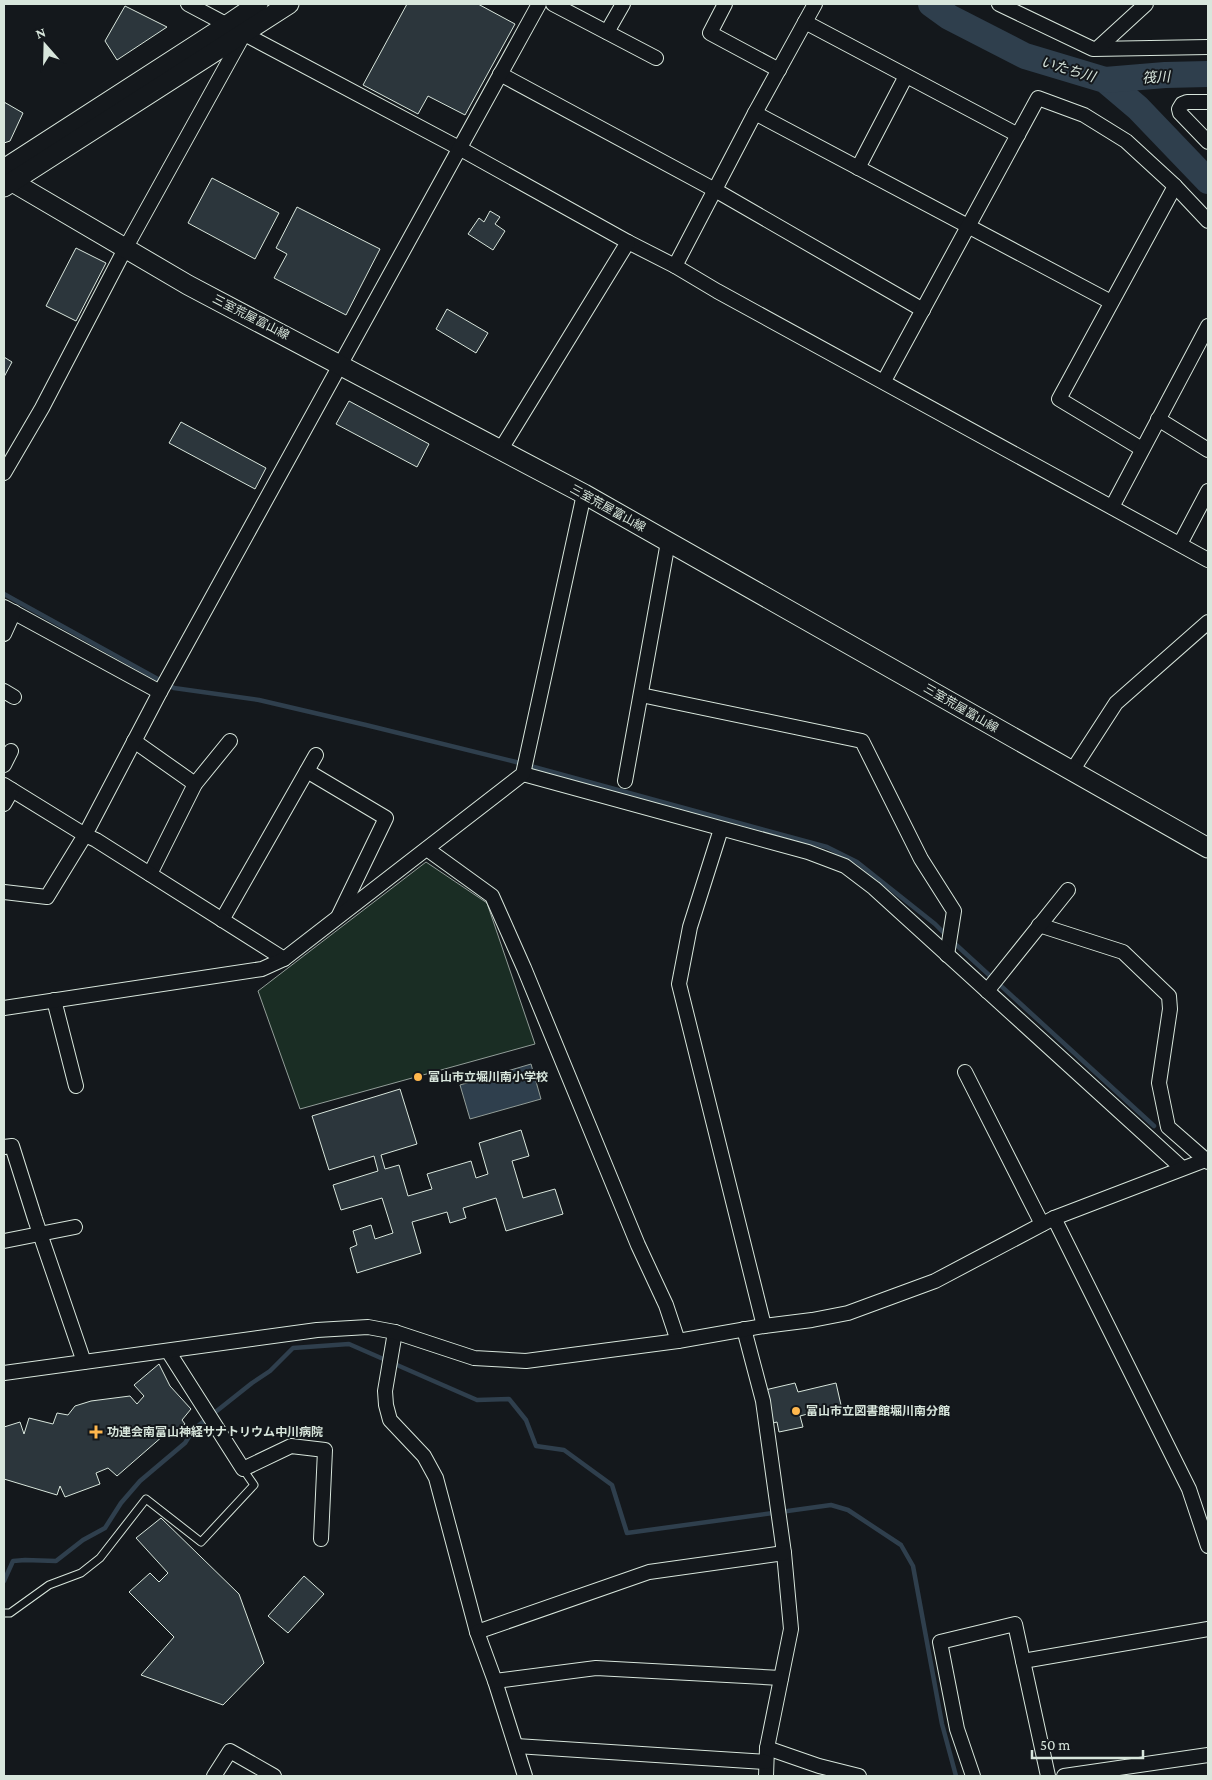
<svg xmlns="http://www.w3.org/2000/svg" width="1212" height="1780" font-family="'Crimson Pro','Noto Sans JP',serif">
<rect width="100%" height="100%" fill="#14181c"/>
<polygon fill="#1a2d24" stroke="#939e99" points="426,862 487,903 535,1044 300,1109 258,991"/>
<polygon fill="#2f3f4d" stroke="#939e99" points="531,1064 541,1099 470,1119 460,1085"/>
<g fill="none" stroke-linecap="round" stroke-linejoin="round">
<g stroke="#2f3f4d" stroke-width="4.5">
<polyline points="4,594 174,688 259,700 366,725 516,762 827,847 857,862 935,924 947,936"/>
<polyline points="952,941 1154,1126"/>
<polyline points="4,1581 13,1561 25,1560 56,1561 83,1540 105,1528 121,1503 140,1481 185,1443 194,1429 252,1383 270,1371 293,1348 349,1344 477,1400 509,1399 526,1420 536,1446 564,1450 612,1485 627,1533 831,1505 848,1510 901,1545 913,1566 942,1724 956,1776"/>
</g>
<g stroke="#2f3f4d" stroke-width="26">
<polyline points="931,4 949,17 1025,56 1105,80 1138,108 1208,181"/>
<polyline points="1105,80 1165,75 1208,74"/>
</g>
</g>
<g fill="#2c363c" stroke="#d8e6dc">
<polygon points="407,4 478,4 515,24 465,115 428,96 418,114 363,85"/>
<polygon points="125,6 167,27 117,60 105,41"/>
<polygon points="4,102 23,113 10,141 4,143"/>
<polygon points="212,178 279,213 255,259 188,223"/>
<polygon points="297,207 380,249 346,315 274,278 287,254 276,248"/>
<polygon points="490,211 500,217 495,224 505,231 493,250 468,234 479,218 484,222"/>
<polygon points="76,248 106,263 76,321 46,306"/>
<polygon points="447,309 488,333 476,353 436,329"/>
<polygon points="4,357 12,362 4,377"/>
<polygon points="349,401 429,444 417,467 336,424"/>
<polygon points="181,422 266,468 255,489 169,443"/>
<polygon points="400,1089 417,1144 381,1155 385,1169 399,1165 408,1196 432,1189 427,1174 471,1161 476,1178 488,1174 479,1143 521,1130 529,1156 512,1161 523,1198 555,1189 563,1214 506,1231 496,1198 463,1208 466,1218 450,1223 447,1212 412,1222 421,1253 357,1273 350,1248 357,1245 353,1231 371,1225 375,1239 393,1233 382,1198 341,1210 333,1185 378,1171 374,1156 329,1170 312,1116"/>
<polygon points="159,1364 170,1386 191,1409 182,1420 185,1424 175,1431 171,1429 117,1476 108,1468 96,1473 100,1484 65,1497 60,1486 57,1495 4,1479 4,1427 20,1422 24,1434 29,1418 53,1424 57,1413 68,1415 75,1406 91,1401 130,1396 137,1404 144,1396 134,1385"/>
<polygon points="795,1383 798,1392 836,1383 841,1405 800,1416 803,1427 779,1432 777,1422 773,1423 765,1390"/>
<polygon points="161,1518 239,1594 264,1663 223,1705 141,1675 174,1637 129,1592 150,1573 159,1582 168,1573 136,1538"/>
<polygon points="304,1576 324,1594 288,1633 268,1616"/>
</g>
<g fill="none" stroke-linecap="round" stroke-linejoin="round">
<defs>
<polyline id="lane" points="4,1613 10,1613 49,1585 81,1573 100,1558 146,1499 201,1542 254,1485 243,1469"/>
<g id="street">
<polyline points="188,4 459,148 628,242 675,266 717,291 1208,560"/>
<polyline points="553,4 656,58"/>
<polyline points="725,4 710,33 779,70"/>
<polyline points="999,4 1093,49 1208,47"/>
<polyline points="805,22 1018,135"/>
<polyline points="607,32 623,4"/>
<polyline points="1098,48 1146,4"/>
<polyline points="500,74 715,190 923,310"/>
<polyline points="1208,102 1187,102 1182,104 1179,109 1180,113 1208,142"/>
<polyline points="755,113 815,4"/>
<polyline points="858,168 906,76"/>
<polyline points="675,266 755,113 1111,302"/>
<polyline points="884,381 1038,98 1084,115 1126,141 1175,186 1208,221"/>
<polyline points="1158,419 1208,450"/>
<polyline points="501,449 628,242"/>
<polyline points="1142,449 1059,399 1175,186"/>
<polyline points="4,473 42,408 125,249 244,34"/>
<polyline points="1112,507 1208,326"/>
<polyline points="1180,544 1208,491"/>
<polyline points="4,607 160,692"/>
<polyline points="4,634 14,612"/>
<polyline points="4,691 14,697"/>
<polyline points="641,695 862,741 921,859 954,911 947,955"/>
<polyline points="134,741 195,784"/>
<polyline points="4,765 11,751"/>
<polyline points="307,771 386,818 339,915"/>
<polyline points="1072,771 1116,703 1208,622"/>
<polyline points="523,774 808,852 845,866 874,888 1182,1168"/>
<polyline points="625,781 668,542"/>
<polyline points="4,785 85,835 47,897 4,892"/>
<polyline points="4,804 12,790"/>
<polyline points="721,829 690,927 679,984 764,1326"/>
<polyline points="427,849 492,896 524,968 638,1245 666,1305 678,1341"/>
<polyline points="150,874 195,784 230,741"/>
<polyline points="222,920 316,755"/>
<polyline points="1039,925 1123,952 1169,996 1170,1009 1159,1083 1168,1127 1208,1162"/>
<polyline points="284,959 96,840 85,835 160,692 539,4"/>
<polyline points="987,991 1068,890"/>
<polyline points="54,1000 76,1086"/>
<polyline points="4,1008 262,969 284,959 523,774 584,494"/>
<polyline points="965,1072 1042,1224"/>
<polyline points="4,1147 12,1146 35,1219 84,1362"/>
<polyline points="1054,1218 1189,1489 1208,1546"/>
<polyline points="4,1241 75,1227"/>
<polyline points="744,1329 763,1401 784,1553 791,1629 767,1748 766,1776"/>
<polyline points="395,1332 385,1391 386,1405 390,1420 424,1456 436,1478 477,1632 495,1681 525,1776"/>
<polyline points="168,1351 243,1469 291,1446 325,1450 321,1539"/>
<polyline points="4,1373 317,1330 368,1327 395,1332 474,1358 526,1361 678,1341 764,1326 812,1320 848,1313 935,1281 1054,1218 1208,1159"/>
<polyline points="477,1632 649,1572 784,1553"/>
<polyline points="1023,1661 1208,1629"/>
<polyline points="495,1681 596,1668 781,1678"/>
<polyline points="516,1746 766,1762"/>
<polyline points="767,1748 819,1766 859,1776"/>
<polyline points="214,1776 230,1751 274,1776"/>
<polyline points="973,1776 957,1729 940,1642 1015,1624 1048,1776"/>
<polyline points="1064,1776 1208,1755"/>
</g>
<g id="secondary">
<polyline points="4,169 227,25 258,4"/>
<polyline points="4,177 188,285 584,494 1208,848"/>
<polyline points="4,187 289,4"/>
</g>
</defs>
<use href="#lane" stroke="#d8e6dc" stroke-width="9"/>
<use href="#street" stroke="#d8e6dc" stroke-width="16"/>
<use href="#secondary" stroke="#d8e6dc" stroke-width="21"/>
<use href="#lane" stroke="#14181c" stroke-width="7"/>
<use href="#street" stroke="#14181c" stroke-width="14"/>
<use href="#secondary" stroke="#14181c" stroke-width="19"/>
</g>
<g fill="#ffb74d" stroke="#14181c" stroke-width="2">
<circle cx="418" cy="1077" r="5"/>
<circle cx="796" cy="1411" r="5"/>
<path d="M93.5 1424.5h5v5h5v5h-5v5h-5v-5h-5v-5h5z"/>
</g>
<g text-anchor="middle" stroke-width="4" stroke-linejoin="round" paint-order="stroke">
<g font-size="12" fill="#d8e6dc" stroke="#14181c">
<text transform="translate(251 317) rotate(27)" y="4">三室荒屋富山線</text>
<text transform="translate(608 508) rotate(29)" y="4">三室荒屋富山線</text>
<text transform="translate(961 708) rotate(30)" y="4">三室荒屋富山線</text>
</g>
<g font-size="12" font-weight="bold" fill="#d8e6dc" stroke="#14181c" text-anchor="start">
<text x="428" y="1081">富山市立堀川南小学校</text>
<text x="806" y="1415">富山市立図書館堀川南分館</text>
<text x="107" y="1436">功連会南富山神経サナトリウム中川病院</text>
</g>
<g font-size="14" font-style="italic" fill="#d8e6dc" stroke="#14181c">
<text transform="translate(1068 69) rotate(17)" y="5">いたち川</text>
<text transform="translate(1156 77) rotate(-3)" y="5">筏川</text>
</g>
</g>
<rect width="1212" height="1780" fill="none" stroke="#d8e6dc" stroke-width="10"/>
<g transform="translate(45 45) rotate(340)" stroke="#14181c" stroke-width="4" paint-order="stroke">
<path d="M0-4L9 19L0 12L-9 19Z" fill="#d8e6dc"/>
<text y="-8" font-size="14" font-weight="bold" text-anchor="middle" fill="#d8e6dc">N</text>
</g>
<path d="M1032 1750v8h111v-8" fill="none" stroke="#d8e6dc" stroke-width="2.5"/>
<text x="1040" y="1750" font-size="15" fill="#d8e6dc" stroke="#14181c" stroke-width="4" paint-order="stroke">50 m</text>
</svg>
